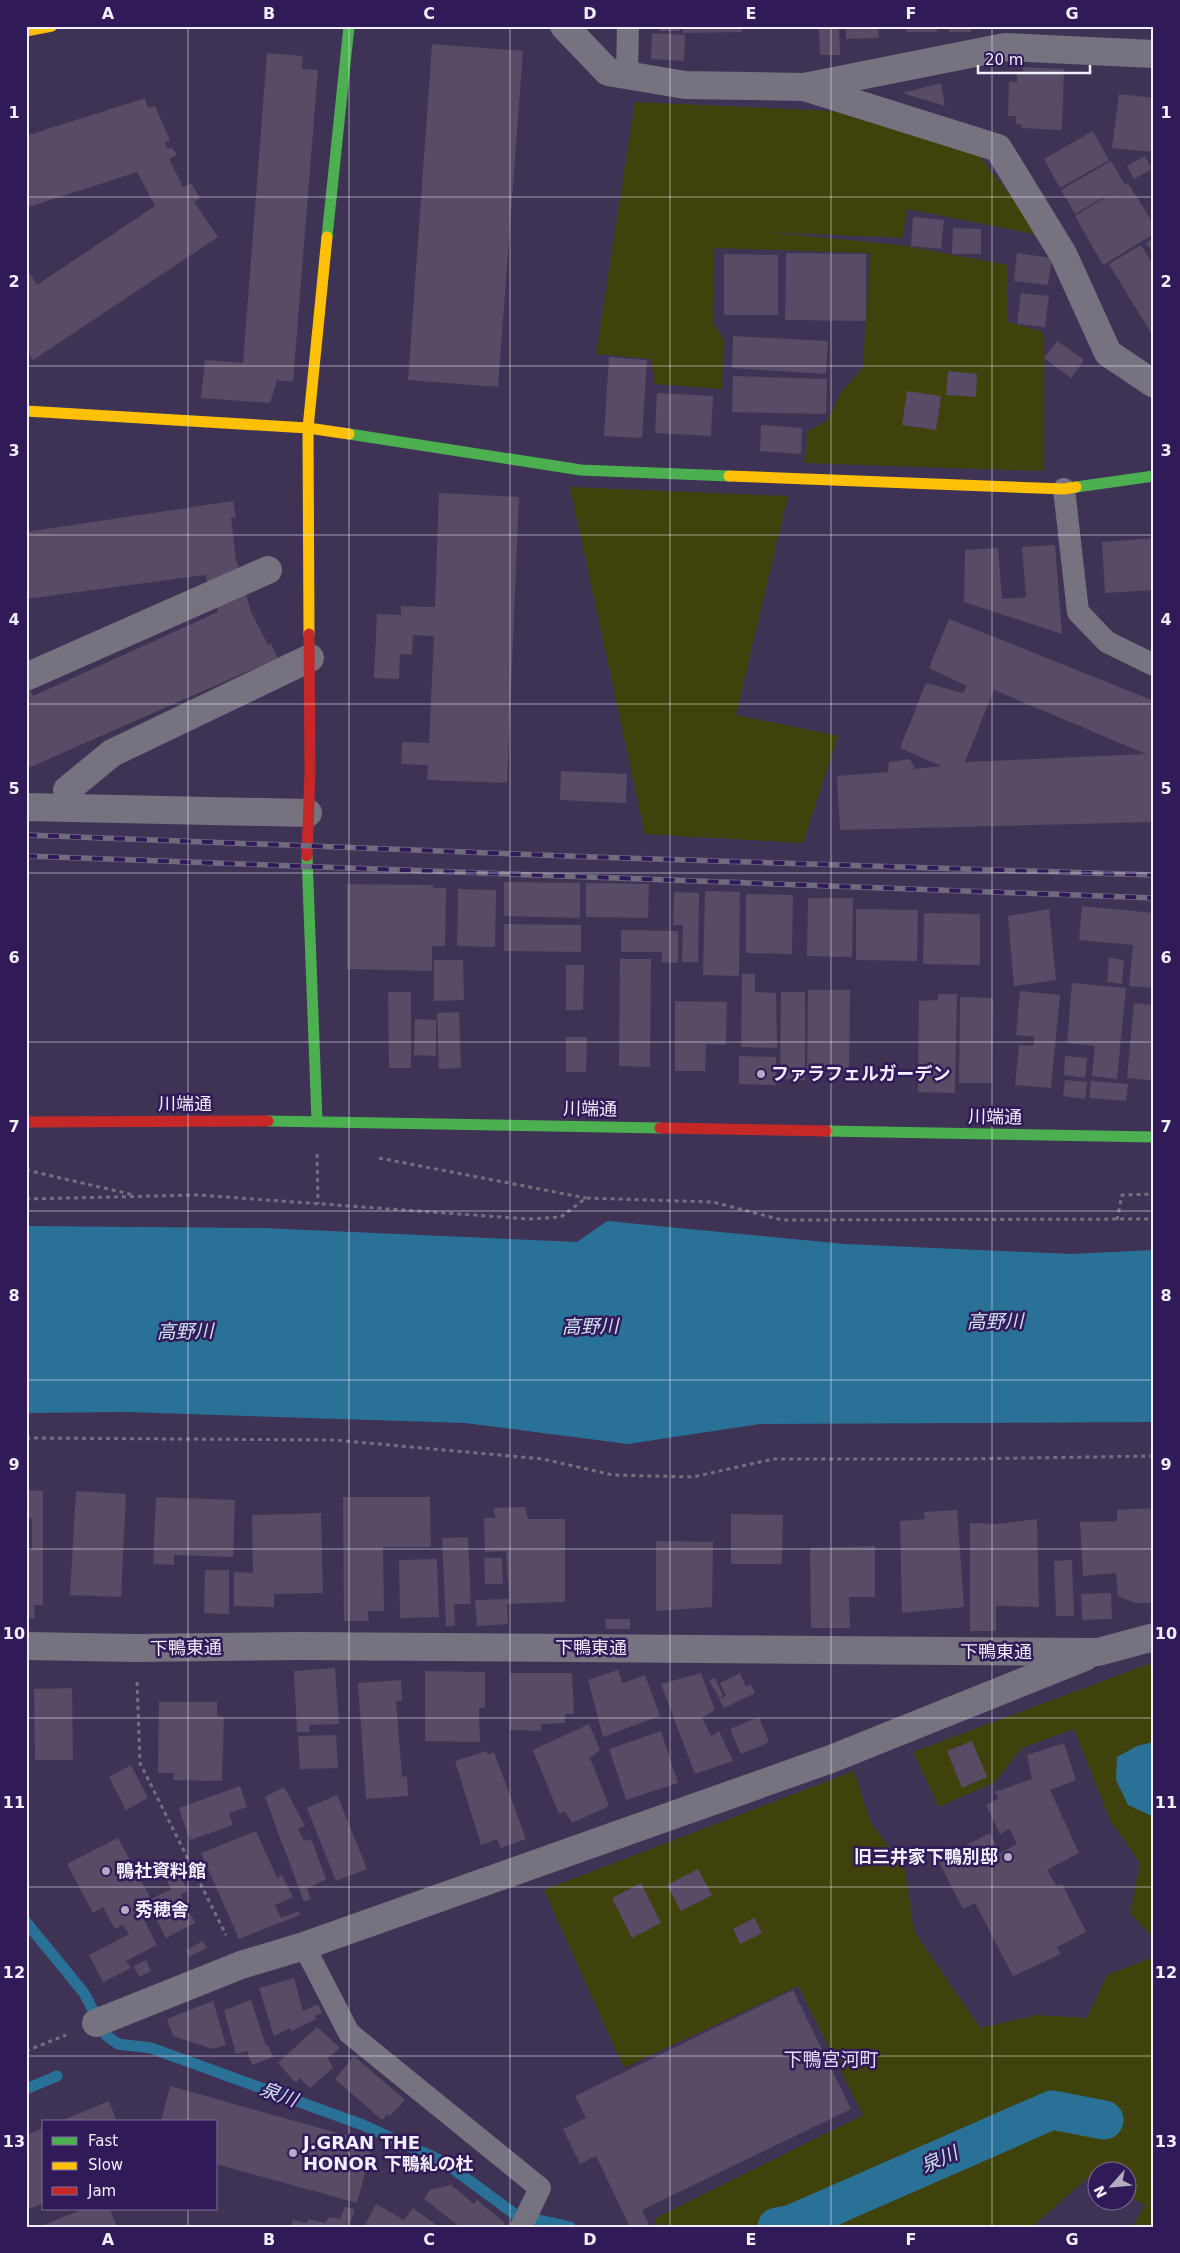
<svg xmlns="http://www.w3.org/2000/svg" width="1180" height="2253" font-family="'DejaVu Sans','Noto Sans JP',sans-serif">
<rect width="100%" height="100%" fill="#3e3355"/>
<g fill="#3f430b">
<polygon points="635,102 833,111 975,151 1044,236 908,209 902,238 767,232 901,245 1007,265 1008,322 1043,332 1043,471 804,463 808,431 827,421 841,393 863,367 870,253 714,248 713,323 724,340 722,389 655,384 651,359 596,354"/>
<polygon points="570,487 788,496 736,715 838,736 803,843 645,834"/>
<polygon points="1154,1662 1154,1742 1137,1746 1144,1811 1154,1817 1154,1939 1130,1913 1140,1863 1110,1820 1074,1729 1022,1748 995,1782 939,1807 913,1752"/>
<polygon points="854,1771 871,1823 905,1869 914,1931 980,2028 1036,2015 1087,2018 1107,1975 1154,1957 1154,2227 1132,2227 1145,2206 1128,2195 1128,2170 1098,2170 1097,2178 1091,2175 1032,2227 846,2227 835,2223 830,2227 658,2227 654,2219 863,2115 798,1986 624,2068 544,1890"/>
</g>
<g fill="#2a7198">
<polygon points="607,1221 845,1244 1071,1254 1154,1250 1154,1422 760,1424 628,1444 465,1423 126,1412 26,1413 26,1226 263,1228 577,1242"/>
<polygon points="1154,1742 1154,1817 1128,1805 1116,1780 1117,1757 1137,1746"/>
</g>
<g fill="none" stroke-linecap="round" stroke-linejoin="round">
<g stroke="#2a7198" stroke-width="11">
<polyline points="26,1922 84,1993 106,2035 118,2044 151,2048 363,2125 444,2162 516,2215 570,2227"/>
<polyline points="26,2089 57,2076"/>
</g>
<polyline stroke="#2a7198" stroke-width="39" points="777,2227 792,2224 1052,2110 1104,2120"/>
</g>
<g fill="#574b65" fill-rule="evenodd">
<rect x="660" y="26" width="20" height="5"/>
<polygon points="683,26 742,26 742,32 683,33"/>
<polygon points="819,26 839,26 840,55 820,55"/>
<polygon points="846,26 878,26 879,38 846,39"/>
<polygon points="906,26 936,26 937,32 907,32"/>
<rect x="949" y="26" width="22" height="6"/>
<polygon points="652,33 685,35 684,61 651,59"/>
<polygon points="432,44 523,51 498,387 408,380"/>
<polygon points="267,53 303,56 302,69 318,70 293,382 277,380 270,403 201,398 205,360 243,363"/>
<polygon points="1023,67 1064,69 1062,130 1021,128 1022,125 1016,124 1016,116 1008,116 1009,82 1017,82 1017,74 1023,74"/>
<polygon points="941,83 945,106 902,93"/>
<polygon points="1119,94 1154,98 1154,152 1112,148"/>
<polygon points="145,98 148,108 155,106 170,140 165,143 168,149 172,147 177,155 169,159 183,187 191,183 200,198 194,202 218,237 33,360 26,350 26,268 37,285 155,206 137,172 26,208 26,136"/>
<polygon points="1093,131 1109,160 1060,188 1044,159"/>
<polygon points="1145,156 1152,169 1134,179 1127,166"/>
<polygon points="1111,161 1125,185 1075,214 1061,190"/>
<polygon points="1128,183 1154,225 1154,234 1103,265 1075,216"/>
<polygon points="913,217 944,220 941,249 911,246"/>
<polygon points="953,228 981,229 981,254 952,254"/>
<polygon points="1154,239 1154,255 1146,243"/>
<polygon points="1141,245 1154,266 1154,338 1109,264"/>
<polygon points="786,253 866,254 866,321 785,320"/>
<polygon points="1017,253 1052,258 1048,285 1014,281"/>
<polygon points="724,254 778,255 778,315 724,315"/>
<polygon points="1021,293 1049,296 1045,327 1017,324"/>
<polygon points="733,336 828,341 826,374 732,368"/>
<polygon points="1057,341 1084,360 1071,378 1044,358"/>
<polygon points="609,357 647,360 642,438 604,436"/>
<polygon points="948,371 977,374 976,397 946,395"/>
<polygon points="733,376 827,379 826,414 732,412"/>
<polygon points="907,391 941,396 936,430 902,425"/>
<polygon points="657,393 713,396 711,436 655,433"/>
<polygon points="761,425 802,428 801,454 760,451"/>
<polygon points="439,493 519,497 507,783 427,780 428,765 401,764 402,742 429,743 434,636 413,635 412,655 400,654 399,679 374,678 377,614 401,615 401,606 435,607"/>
<polygon points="233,501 236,517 231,518 236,560 251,612 268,645 271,643 278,658 26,769 26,682 33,696 218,612 205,575 26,599 26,532"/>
<polygon points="1154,538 1154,590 1105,593 1102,542"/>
<polygon points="1055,545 1062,634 964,602 965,550 998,548 1002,599 1026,597 1022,547"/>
<path d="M949,619L1154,701V822L840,830L837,776L888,772L889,762L910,759L915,769L941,766L900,748L926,683L963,693L967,686L929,668ZM994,690L1146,754L965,762Z"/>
<polygon points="561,771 627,774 626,803 560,800"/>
<polygon points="504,882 580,883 580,918 504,916"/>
<polygon points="586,883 649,884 648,918 586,917"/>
<polygon points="347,884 433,885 433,888 446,888 445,946 432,946 432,971 347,969"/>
<polygon points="458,889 496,890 495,947 457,946"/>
<polygon points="705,891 740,892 739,976 703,975"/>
<polygon points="674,892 699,893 698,962 682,962 683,925 673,925"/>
<polygon points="746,894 793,895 792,954 746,953"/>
<polygon points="808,898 853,898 852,957 807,956"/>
<polygon points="1082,906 1154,913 1154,988 1129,986 1133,945 1079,940"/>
<polygon points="856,909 918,910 917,961 856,960"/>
<polygon points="1049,909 1056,980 1014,986 1008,916"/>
<polygon points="924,913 980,914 980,965 923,964"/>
<polygon points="504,924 581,925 581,952 504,951"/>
<polygon points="621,930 678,931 678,963 662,962 662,952 621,952"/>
<polygon points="1109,958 1124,960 1122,984 1107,982"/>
<polygon points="620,959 651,959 650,1067 619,1066"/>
<polygon points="434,960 463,960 464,1000 434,1001"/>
<polygon points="566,965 584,965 583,1010 566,1010"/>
<polygon points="742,974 755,974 755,992 776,993 777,1048 741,1047"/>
<polygon points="1072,983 1126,988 1117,1079 1092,1076 1095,1046 1067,1043"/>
<polygon points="808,990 850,990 849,1071 807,1071"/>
<polygon points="1020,991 1060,995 1051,1088 1015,1085 1019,1045 1034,1046 1034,1037 1016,1035"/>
<polygon points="388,992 411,992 411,1068 389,1068"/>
<polygon points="781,992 805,992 805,1080 780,1079"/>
<polygon points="938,994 957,994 955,1093 918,1092 919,1001 938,1000"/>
<polygon points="960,997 993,998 992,1083 959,1083"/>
<polygon points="675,1001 727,1002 726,1045 706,1044 705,1071 675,1071"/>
<polygon points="1134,1003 1154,1005 1154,1081 1127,1078"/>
<polygon points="459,1012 461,1068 439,1069 437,1013"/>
<polygon points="415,1019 436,1020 436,1056 414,1055"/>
<polygon points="566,1037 587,1037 586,1072 566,1072"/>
<polygon points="739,1056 776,1057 776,1085 739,1084"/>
<polygon points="1065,1056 1087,1058 1085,1078 1064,1075"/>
<polygon points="1065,1080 1087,1082 1085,1099 1063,1096"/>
<polygon points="1091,1081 1128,1084 1126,1101 1089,1098"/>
<polygon points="26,1490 43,1491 43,1605 34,1605 35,1618 26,1618 26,1550 32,1550 32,1519 26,1518"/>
<polygon points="76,1491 126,1494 121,1597 70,1595"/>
<polygon points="156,1497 235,1500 233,1557 174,1555 174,1565 153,1564"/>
<polygon points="343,1497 430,1497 431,1547 383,1547 384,1611 368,1611 369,1621 344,1621"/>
<polygon points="525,1507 528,1519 565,1519 565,1602 507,1604 508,1624 477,1626 475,1600 509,1599 506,1551 485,1552 484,1518 495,1518 494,1508"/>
<polygon points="1154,1508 1154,1603 1135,1603 1118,1596 1116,1573 1083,1576 1080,1522 1117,1521 1117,1510"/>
<polygon points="957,1510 964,1607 902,1613 900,1521 925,1519 924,1512"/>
<polygon points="321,1513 323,1593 274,1594 274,1607 234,1606 234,1572 253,1573 252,1515"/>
<polygon points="731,1514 783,1515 782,1564 731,1564"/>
<polygon points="1037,1519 1039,1607 996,1606 996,1631 970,1631 970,1523 997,1524"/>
<polygon points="468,1537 471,1604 454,1604 455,1626 446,1626 442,1538"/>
<polygon points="656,1541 713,1542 712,1607 656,1611"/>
<polygon points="875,1546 875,1597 849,1597 850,1628 811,1628 810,1548"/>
<polygon points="484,1558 502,1558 503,1584 485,1584"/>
<polygon points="437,1559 439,1617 400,1618 399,1560"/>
<polygon points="1072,1560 1074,1616 1056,1616 1054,1561"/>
<polygon points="205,1570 229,1570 229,1614 204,1613"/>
<polygon points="1111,1593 1112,1619 1082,1620 1081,1594"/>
<polygon points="605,1619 630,1619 630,1629 606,1629"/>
<polygon points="335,1668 339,1724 309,1725 310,1732 297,1732 294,1671"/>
<polygon points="618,1670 623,1683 645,1675 660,1716 603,1737 588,1680"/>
<polygon points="425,1671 485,1672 485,1708 479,1708 480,1742 425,1741"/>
<polygon points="510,1673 572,1673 574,1714 565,1714 565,1723 541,1724 541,1731 510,1730"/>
<polygon points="701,1673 715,1710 702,1718 711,1736 719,1731 733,1761 695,1774 661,1684"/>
<polygon points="740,1673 746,1687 751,1684 755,1693 724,1708 719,1699 726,1696 720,1683"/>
<polygon points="715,1678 723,1696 719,1698 709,1680"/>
<polygon points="401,1680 402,1701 396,1701 402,1777 407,1776 408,1796 366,1799 358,1683"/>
<polygon points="72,1688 73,1760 35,1760 34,1689"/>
<polygon points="159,1702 217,1702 217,1716 224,1717 222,1781 173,1780 174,1773 158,1773"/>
<polygon points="759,1717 769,1742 741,1754 730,1729"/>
<polygon points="589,1724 600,1750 590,1758 609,1806 572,1823 565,1811 559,1814 533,1750"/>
<polygon points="661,1731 678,1783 626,1800 609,1749"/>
<polygon points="336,1735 338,1768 300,1769 298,1736"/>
<polygon points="972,1741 987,1777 962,1788 947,1751"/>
<polygon points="1064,1743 1076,1780 1050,1790 1079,1853 1047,1870 1056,1885 1062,1884 1086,1932 1057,1947 1061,1954 1013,1976 975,1903 963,1909 938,1860 990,1833 1000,1853 1017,1844 1010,1829 1000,1834 986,1805 999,1798 995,1792 1032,1779 1027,1755"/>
<polygon points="487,1751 488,1755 494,1752 526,1839 501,1848 497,1839 481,1845 455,1761"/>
<polygon points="131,1765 148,1798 126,1810 109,1777"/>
<polygon points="240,1786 247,1807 229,1813 233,1825 190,1840 179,1808"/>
<polygon points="284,1787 305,1826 298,1829 304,1841 311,1839 326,1879 307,1889 311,1899 304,1902 265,1797"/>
<polygon points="337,1795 367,1869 336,1881 307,1808"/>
<polygon points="256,1831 277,1878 282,1875 293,1897 275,1905 281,1918 299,1911 300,1915 239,1939 201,1853"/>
<polygon points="118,1838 151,1899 171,1889 163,1874 176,1867 188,1891 181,1895 195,1923 166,1938 150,1907 140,1912 157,1945 126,1961 131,1968 103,1982 89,1955 129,1934 123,1925 115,1929 103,1907 93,1913 67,1864"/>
<polygon points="698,1869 712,1895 681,1911 667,1885"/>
<polygon points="641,1883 661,1923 632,1938 612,1898"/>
<polygon points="754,1918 762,1933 740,1944 733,1929"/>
<polygon points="203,1941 207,1948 189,1957 186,1950"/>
<polygon points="146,1960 151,1971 139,1977 134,1966"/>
<polygon points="294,1978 303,2011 318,2004 322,2013 315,2016 316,2019 292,2031 290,2028 274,2036 259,1988"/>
<polygon points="793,1990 851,2109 642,2210 650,2227 630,2227 596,2156 580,2164 563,2129 586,2118 575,2096"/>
<polygon points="251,2000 266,2046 268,2045 273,2057 252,2065 247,2051 236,2054 224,2010"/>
<polygon points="213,2001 226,2045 213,2049 173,2036 167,2019"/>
<polygon points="317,2027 340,2048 328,2058 333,2068 310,2088 300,2078 296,2083 278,2063"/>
<polygon points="354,2056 405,2100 390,2116 387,2114 382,2120 335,2079"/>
<polygon points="170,2086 373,2143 357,2203 216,2164 216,2122 161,2122"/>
<polygon points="109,2101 117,2122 59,2122"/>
<polygon points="44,2128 44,2203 26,2210 26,2135"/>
<polygon points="451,2185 474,2204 477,2200 505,2223 503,2227 460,2227 424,2199 430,2190"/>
<polygon points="376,2204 404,2220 413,2208 439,2227 364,2227"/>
<polygon points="345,2207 355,2209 349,2227 291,2226 293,2220 307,2223 308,2219 325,2223 329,2217 340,2219"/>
<polygon points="84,2209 110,2209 117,2227 38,2227"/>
</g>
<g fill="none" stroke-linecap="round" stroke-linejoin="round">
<g stroke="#757080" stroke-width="3" stroke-dasharray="4 4" stroke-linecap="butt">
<polyline points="317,1154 318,1204"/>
<polyline points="379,1158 586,1198"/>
<polyline points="26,1170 134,1195"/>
<polyline points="26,1199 198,1195 528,1219 561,1217 586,1198 713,1202 782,1220 1154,1219"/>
<polyline points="1117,1220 1122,1195 1154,1194"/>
<polyline points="26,1438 334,1440 543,1459 613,1475 693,1477 773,1459 963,1459 1154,1456"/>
<polyline points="137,1682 140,1763 226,1935"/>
<polyline points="26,2051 66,2035"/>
</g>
<g stroke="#767280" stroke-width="22">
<polyline points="627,75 628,26"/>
<polyline points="1064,489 1078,612 1107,642 1154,665"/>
<polyline points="304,1946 349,2033 540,2188 521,2227"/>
</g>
<g stroke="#767280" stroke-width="28">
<polyline points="564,26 608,72 685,85 804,87 1005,47 1154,54"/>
<polyline points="807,88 998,148 1063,254 1108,353 1154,384"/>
<polyline points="26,677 268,570"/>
<polyline points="67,790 112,753 310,658"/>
<polyline points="26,807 308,813"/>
<polyline points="26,1646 136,1648 300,1646 1098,1652 1154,1637"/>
<polyline points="96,2023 241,1965 304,1946 831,1759 1085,1657"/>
</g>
<g stroke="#4caf50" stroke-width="11">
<polyline points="327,237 349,26"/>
<polyline points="349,434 581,470 729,476"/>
<polyline points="1076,487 1154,476"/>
<polyline points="307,856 317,1121"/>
<polyline points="268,1121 660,1128"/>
<polyline points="827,1131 1154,1137"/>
</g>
<g stroke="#ffc107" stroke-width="11">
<polyline points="26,31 52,26"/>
<polyline points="26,411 308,428 349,434"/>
<polyline points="729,476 1064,489 1076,487"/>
<polyline points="309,634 308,428 327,237"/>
</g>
<g stroke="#c62828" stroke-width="11">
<polyline points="307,856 310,771 309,634"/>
<polyline points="26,1122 268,1121"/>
<polyline points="660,1128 827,1131"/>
</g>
<defs>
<g id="rail">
<polyline points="26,835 593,857 1154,875"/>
<polyline points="26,856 1154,898"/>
</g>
</defs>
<use href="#rail" stroke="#716b80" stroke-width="5.5"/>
<use href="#rail" stroke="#301a58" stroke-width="4" stroke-dasharray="11" stroke-linecap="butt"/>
</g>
<path fill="none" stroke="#f1eefd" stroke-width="1" stroke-opacity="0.55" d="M188,26V2122M349,26V2227M510,26V2227M670,26V2227M831,26V2227M992,26V2227M26,197H1154M26,366H1154M26,535H1154M26,704H1154M26,873H1154M26,1042H1154M26,1211H1154M26,1380H1154M26,1549H1154M26,1718H1154M26,1887H1154M26,2056H1154M188,2209V2227"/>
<g fill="#b2adc2" stroke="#301a58" stroke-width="2">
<circle cx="761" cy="1074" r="5"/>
<circle cx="1008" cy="1857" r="5"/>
<circle cx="106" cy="1871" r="5"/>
<circle cx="125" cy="1910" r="5"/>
<circle cx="293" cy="2153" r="5"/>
</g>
<g text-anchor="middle" stroke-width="5" stroke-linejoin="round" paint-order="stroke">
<g font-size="18" font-weight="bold" fill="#f1eefd" stroke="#301a58" text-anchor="start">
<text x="771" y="1080">ファラフェルガーデン</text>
<text x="998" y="1863" text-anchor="end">旧三井家下鴨別邸</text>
<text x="116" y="1877">鴨社資料館</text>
<text x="135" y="1916">秀穂舎</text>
<text x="303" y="2149">J.GRAN THE<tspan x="303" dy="21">HONOR 下鴨糺の杜</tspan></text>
</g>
<g font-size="18" fill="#f1eefd" stroke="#301a58">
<text x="185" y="1110">川端通</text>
<text transform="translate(590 1109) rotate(1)" y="6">川端通</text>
<text transform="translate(995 1117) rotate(1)" y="6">川端通</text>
<text transform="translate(186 1648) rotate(-1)" y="6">下鴨東通</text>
<text x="591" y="1654">下鴨東通</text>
<text x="996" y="1658">下鴨東通</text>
</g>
<g font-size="19" font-style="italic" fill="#cbe1ef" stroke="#301a58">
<text transform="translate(995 1321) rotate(-1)" y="7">高野川</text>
<text transform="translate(590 1326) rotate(-1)" y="7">高野川</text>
<text transform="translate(185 1331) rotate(-1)" y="7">高野川</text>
<text transform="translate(279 2094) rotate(20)" y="7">泉川</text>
<text transform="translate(939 2159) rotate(-24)" y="7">泉川</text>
</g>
<g font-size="19" fill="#e3ddfb" stroke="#301a58">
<text x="831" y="2066">下鴨宮河町</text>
</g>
</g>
<rect width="1180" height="2253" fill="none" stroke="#301a58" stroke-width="55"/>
<rect x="42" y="2120" width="175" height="90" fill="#301a58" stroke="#7d6f9a"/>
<rect x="52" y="2137" width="25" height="8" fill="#4caf50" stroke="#7d6f9a"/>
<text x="88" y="2146" font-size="15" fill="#f1eefd">Fast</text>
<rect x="52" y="2162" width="25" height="8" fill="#ffc107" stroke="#7d6f9a"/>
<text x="88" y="2170" font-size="15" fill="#f1eefd">Slow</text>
<rect x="52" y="2187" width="25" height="8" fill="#c62828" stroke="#7d6f9a"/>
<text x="88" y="2196" font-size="15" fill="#f1eefd">Jam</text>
<g transform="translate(1112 2186) rotate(243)"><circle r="24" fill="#301a58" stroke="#7d6f9a"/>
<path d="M0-4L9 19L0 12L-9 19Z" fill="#b2adc2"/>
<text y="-8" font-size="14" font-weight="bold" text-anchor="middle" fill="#f1eefd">N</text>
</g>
<path d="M978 65v8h112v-8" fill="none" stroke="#f1eefd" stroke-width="2.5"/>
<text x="985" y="65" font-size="15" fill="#f1eefd" stroke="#301a58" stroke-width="4" paint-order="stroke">20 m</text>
<rect x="28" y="28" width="1124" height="2198" fill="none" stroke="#f1eefd" stroke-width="2"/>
<g font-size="16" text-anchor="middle" font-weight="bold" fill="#f1eefd">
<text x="108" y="19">A</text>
<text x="269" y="19">B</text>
<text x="429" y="19">C</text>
<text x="590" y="19">D</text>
<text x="751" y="19">E</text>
<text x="911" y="19">F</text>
<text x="1072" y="19">G</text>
<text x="14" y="118">1</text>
<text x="1166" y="118">1</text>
<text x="14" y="287">2</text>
<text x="1166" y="287">2</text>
<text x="14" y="456">3</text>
<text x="1166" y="456">3</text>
<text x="14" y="625">4</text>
<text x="1166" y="625">4</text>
<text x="14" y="794">5</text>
<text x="1166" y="794">5</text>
<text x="14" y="963">6</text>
<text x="1166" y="963">6</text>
<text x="14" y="1132">7</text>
<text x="1166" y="1132">7</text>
<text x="14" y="1301">8</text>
<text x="1166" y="1301">8</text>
<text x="14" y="1470">9</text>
<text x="1166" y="1470">9</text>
<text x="14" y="1639">10</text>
<text x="1166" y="1639">10</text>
<text x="14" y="1808">11</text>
<text x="1166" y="1808">11</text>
<text x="14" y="1978">12</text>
<text x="1166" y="1978">12</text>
<text x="14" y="2147">13</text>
<text x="1166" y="2147">13</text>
<text x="108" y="2245">A</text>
<text x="269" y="2245">B</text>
<text x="429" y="2245">C</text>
<text x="590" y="2245">D</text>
<text x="751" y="2245">E</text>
<text x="911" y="2245">F</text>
<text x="1072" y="2245">G</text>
</g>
</svg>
